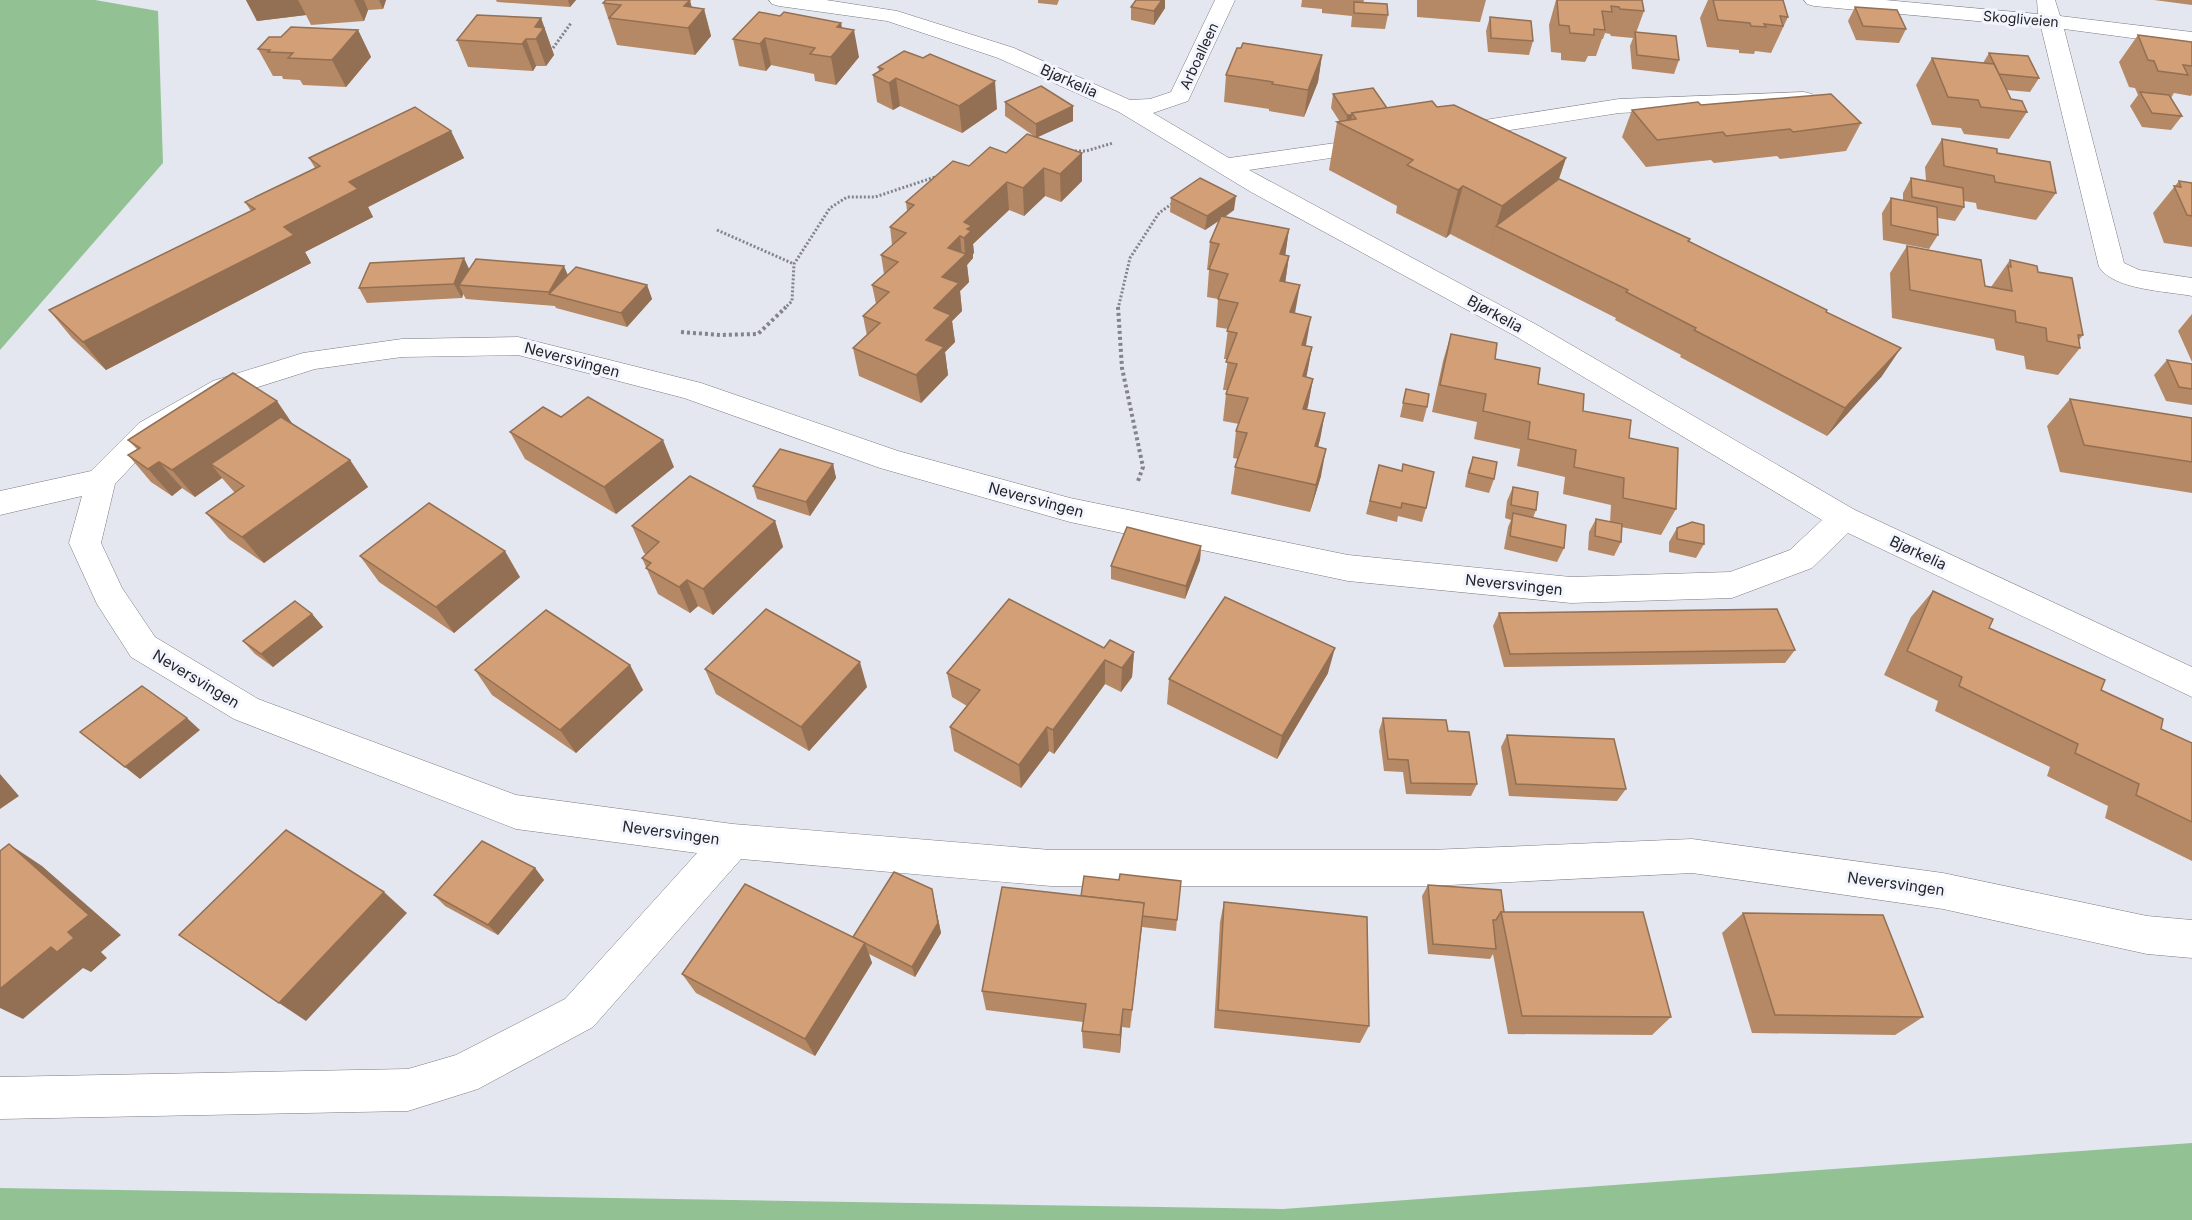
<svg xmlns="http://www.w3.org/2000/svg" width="2192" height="1220" font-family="Inter,sans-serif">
<rect width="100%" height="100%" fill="#e5e7f0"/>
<g fill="#92c294">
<polygon points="0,0 95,0 158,11 163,163 0,350"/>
<polygon points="2192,1143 2192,1220 0,1220 0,1188 1283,1209"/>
</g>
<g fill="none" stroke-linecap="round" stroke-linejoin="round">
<defs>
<g id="minor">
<polygon points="769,0 826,0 897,11 1014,48 1130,100 1150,99 1171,92 1215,0 1235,0 1188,101 1153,113 1229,158 1378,137 1386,139 1390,144 1386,149 1378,151 1249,170 1537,325 1855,510 2192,667 2192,697 1848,533 1812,568 1732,598 1571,603 1348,581 1070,522 880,468 684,398 518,355 402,357 315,369 233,395 159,437 115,484 101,543 122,588 155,637 258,699 516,795 733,824 1051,850 1430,850 1692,839 1943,873 2147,916 2192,920 2192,958 2147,954 1943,909 1692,873 1430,886 1051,886 741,859 593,1027 478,1089 408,1111 0,1119 0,1077 408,1069 456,1055 565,999 697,853 516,829 234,719 131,657 97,604 69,543 82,496 0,515 0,491 91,471 139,423 213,381 303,353 402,339 518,337 701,383 898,451 1070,498 1348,555 1571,577 1730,572 1790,550 1822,520 1517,337 1251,192 1119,112 998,58 887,21 779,6 772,4"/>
<path d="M1804,0H1885L2038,14L2037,0H2055L2060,16L2192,32V46L2064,29L2124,263L2139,270L2192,278V296C2166,291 2114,290 2099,267L2041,27L1814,6L1807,4Z"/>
<polygon points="1804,92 1812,94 1815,99 1812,104 1619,113 1453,139 1445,137 1441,132 1445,127 1453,125 1619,99"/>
</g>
</defs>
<use href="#minor" stroke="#797b82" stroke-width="1"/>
<g stroke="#83848a" stroke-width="3" stroke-dasharray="2 2" stroke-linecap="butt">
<polyline points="553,48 571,23"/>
<polyline points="1071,151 1086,151 1113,143"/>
<polyline points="717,230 794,264"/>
<polyline points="784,309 792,301 794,264 830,208 847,197 875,197 938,176"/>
<polyline points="1118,309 1130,258 1159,213 1173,203"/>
</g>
<g stroke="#83848a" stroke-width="4" stroke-dasharray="3 3" stroke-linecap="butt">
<polyline points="1118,307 1122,368 1143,467 1138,481"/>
<polyline points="681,332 720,335 758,334 786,307"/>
</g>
<use href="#minor" fill="#fff" fill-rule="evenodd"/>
</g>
<g fill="#b58965">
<polygon points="246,0 386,0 383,9 368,10 364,21 311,25 306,15 257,21"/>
<polygon points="496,0 576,0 570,7 497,2"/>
<polygon points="1038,0 1059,0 1057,5 1038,3"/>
<polygon points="1302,0 1364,0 1363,3 1388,15 1385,29 1351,27 1352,16 1322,13 1322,9 1301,7"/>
<polygon points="1417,0 1486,0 1480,22 1417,17"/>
<polygon points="1556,0 1642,0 1644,11 1636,33 1679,60 1674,74 1632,69 1630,46 1633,38 1611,36 1610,34 1605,33 1603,39 1602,39 1596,56 1588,56 1585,62 1561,60 1561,53 1551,52 1549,25"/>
<polygon points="1708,0 1783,0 1788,17 1771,53 1755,51 1754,54 1739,53 1739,50 1707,47 1700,18"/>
<polygon points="2154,0 2192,0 2192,5"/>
<polygon points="603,3 692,7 704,9 711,36 695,55 617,45"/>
<polygon points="1131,7 1165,8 1154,25 1131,20"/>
<polygon points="1855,7 1906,29 1899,43 1856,40 1848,21"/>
<polygon points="780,16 841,23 842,28 859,57 836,85 815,81 814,74 771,65 766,71 739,66 733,39"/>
<polygon points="1490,17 1533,41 1529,55 1488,52 1486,31"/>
<polygon points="541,18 554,55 546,66 536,66 533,71 468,67 457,40"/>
<polygon points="358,30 371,57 346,87 303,85 300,80 283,79 282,76 273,76 258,49 281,37"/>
<polygon points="2138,35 2192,42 2192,94 2191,96 2174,93 2171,98 2182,116 2171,130 2142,127 2130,106 2138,95 2135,88 2129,87 2119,62"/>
<polygon points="1989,53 2039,78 2030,92 2006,90 2011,99 2027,112 2009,139 1964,134 1961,128 1932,125 1916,85 1932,58 1983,63"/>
<polygon points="1322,55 1318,82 1304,117 1269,111 1269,109 1224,102 1226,75"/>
<polygon points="878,67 997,109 962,133 900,106 893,110 877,102 873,75 879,71"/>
<polygon points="1333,94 1387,108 1437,107 1566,158 1559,179 1690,239 1689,242 1826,312 1882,376 1827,436 1680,357 1681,355 1615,320 1616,318 1450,234 1446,238 1396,213 1397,206 1329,170 1337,122 1340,122 1331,108"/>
<polygon points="1005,102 1073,106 1073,121 1037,137 1082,181 1061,202 1045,196 1024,216 1009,210 973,244 974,253 973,254 973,258 967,265 969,282 960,291 962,311 952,321 955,342 945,352 948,375 921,403 859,376 853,348 867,336 863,316 876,304 872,285 884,274 881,255 892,245 890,227 907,211 906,202 969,166 1006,153 1034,136 1005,116"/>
<polygon points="1701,105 1861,123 1846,151 1780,159 1777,156 1714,163 1711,160 1646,167 1622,137 1632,110"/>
<polygon points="451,131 464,158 368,207 373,217 305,252 311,263 106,370 72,338 49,310 251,211 245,202 315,168 309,158"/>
<polygon points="1942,139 1997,153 2056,193 2036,220 1977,209 1976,203 1964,201 1964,207 1955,221 1938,218 1938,235 1929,249 1883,240 1882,213 1891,198 1903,201 1903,193 1911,178 1926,181 1925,167"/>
<polygon points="2179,181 2192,183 2192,247 2164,243 2153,213"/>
<polygon points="1171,198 1234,210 1225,217 1289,229 1285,255 1289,256 1285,283 1306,346 1312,347 1306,377 1313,379 1307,410 1325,413 1318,447 1321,476 1310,512 1231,494 1235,467 1238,459 1233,458 1236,431 1239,424 1223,421 1226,394 1227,390 1223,390 1228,359 1224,359 1228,329 1216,327 1218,299 1207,297 1209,270 1207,270 1210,242 1219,221 1205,230 1170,212"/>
<polygon points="1907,246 1985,286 1991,287 2010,260 2038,272 2083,335 2079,340 2080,348 2058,375 2026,369 2024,356 1996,350 1994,339 1892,318 1890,273"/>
<polygon points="469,270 568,275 647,285 652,299 627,327 556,308 555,306 466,299 463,294 462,298 367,303 359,288"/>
<polygon points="2192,314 2192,362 2178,331"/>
<polygon points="1451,334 1629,438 1676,509 1661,535 1621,527 1621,542 1614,556 1588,550 1589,532 1596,519 1610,522 1611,505 1563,494 1565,477 1517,466 1520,449 1474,439 1477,422 1432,412 1443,361"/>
<polygon points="2167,360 2192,364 2192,405 2166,401 2154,375"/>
<polygon points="1406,389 1427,407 1423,422 1400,417"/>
<polygon points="2070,399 2192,418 2192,493 2060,472 2047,426"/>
<polygon points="561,417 674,467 616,514 525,459 510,432"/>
<polygon points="294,426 350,460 368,487 264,563 229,539 206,513 235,493 222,478 195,497 182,488 172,496 151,482 128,455 137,449 128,440"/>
<polygon points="1473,457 1494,479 1489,493 1465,487 1468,471"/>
<polygon points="833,464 836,478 810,516 757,499 753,486"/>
<polygon points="1379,465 1426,508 1422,522 1398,516 1397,522 1366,514"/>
<polygon points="1513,487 1536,510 1533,518 1564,548 1557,562 1504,549 1508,527 1511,520 1505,518 1507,501"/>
<polygon points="775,521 783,547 713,615 698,606 690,613 658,594 642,558 646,554 644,553 632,526"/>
<polygon points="1677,528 1704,544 1696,558 1669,552 1669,542"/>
<polygon points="1201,546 1200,560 1185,599 1111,579 1111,566"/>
<polygon points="360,556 520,577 454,633 379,582"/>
<polygon points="1933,591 1989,628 2101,690 2161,729 2192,743 2192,861 2105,818 2108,806 2047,776 2050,767 1935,711 1938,701 1884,675 1911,617"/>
<polygon points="1499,613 1795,650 1785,663 1504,667 1493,626"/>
<polygon points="312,614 323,627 273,667 255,654 243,641"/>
<polygon points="1104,648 1134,652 1132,677 1121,692 1105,684 1054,754 1049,751 1021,788 954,751 950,727 967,706 952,697 947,673"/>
<polygon points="630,665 643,690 576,753 492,695 475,670"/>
<polygon points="705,669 867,687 809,751 716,694"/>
<polygon points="1328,673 1277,759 1167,704 1169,679"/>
<polygon points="1383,718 1448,731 1477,784 1471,796 1406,794 1403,772 1384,771 1379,731"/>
<polygon points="1507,735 1626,789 1617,801 1509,796 1501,747"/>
<polygon points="535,868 544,880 498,935 445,906 434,895"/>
<polygon points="1428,885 1504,912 1671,1017 1652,1035 1508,1034 1493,954 1490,959 1428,954 1422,896"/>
<polygon points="1002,887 1177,920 1176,931 1142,927 1130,1028 1122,1027 1120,1053 1083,1048 1082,1031 1083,1022 986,1010 982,991"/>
<polygon points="934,900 941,933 915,977 869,954 872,963 815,1056 696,993 682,974 853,937"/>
<polygon points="1224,902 1369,1026 1360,1043 1214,1028 1220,922"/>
<polygon points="1743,913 1923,1017 1895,1035 1752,1033 1722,933"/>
</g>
<g fill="#936f53">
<polygon points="246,0 298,0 306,15 257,21"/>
<polygon points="354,0 364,0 368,10 364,21"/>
<polygon points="379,0 386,0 383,9"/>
<polygon points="568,0 576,0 570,7"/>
<polygon points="690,0 695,20 704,9 711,36 695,55 688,28 684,6"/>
<polygon points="1162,0 1165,0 1165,8 1154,25 1154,11"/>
<polygon points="541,18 554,55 546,66 536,39 535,27"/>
<polygon points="841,23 844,42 854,30 859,57 836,85 831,57 837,27"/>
<polygon points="358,30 371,57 346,87 332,60"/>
<polygon points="765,38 771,65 766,71 760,44"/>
<polygon points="526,39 536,66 533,71 522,44"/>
<polygon points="1322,55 1318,82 1304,117 1308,90"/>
<polygon points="896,78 900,106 893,110 889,83"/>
<polygon points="995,81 997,109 962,133 959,106"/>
<polygon points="1073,106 1073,121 1036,138 1036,124"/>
<polygon points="1347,115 1352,115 1350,128 1346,126"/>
<polygon points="451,131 464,158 368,207 373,217 305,252 311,263 106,370 83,342 284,227 349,182"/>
<polygon points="1082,153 1082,181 1061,202 1060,174"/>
<polygon points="1566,158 1549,206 1496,226 1488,254 1502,206"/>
<polygon points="1044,168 1045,196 1024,216 1023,188"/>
<polygon points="1007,182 1009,210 973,244 974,253 973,254 973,258 967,265 969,282 960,291 962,311 952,321 955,342 945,352 948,375 921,403 916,375 942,277 948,248 960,236 962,257 965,255 964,238 964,222"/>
<polygon points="1463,186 1450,234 1446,238 1458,190"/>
<polygon points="1236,196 1234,210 1205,230 1207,216"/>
<polygon points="1289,229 1285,257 1280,254"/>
<polygon points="1289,256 1285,284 1280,281"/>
<polygon points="464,258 471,273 459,285 463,294 462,298 454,284"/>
<polygon points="564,266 570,280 550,294 549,292"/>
<polygon points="647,285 652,299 627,327 621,313"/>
<polygon points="1300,285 1295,313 1286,340 1290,312"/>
<polygon points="1311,317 1306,345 1297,373 1302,345"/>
<polygon points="1312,347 1307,374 1298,404 1303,376"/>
<polygon points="1901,348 1882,376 1827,436 1845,408"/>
<polygon points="1313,379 1308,406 1298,436 1303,409"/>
<polygon points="277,401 296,429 211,464 222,478 195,497 172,470"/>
<polygon points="1325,413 1320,440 1310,473 1315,446"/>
<polygon points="663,440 674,467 616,514 604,487"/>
<polygon points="1326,449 1321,476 1310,512 1316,485"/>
<polygon points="350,460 368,487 264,563 242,537"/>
<polygon points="159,462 182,488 172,496 148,469"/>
<polygon points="833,464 836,478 810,516 806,502"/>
<polygon points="775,521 783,547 713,615 703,589"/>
<polygon points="1201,546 1200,560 1185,599 1186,586"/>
<polygon points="505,551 520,577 454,633 436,607"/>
<polygon points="687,580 698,606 690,613 679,587"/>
<polygon points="312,614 323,627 273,667 261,654"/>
<polygon points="1335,648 1328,673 1277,759 1282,736"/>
<polygon points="1134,652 1132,677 1121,692 1122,668"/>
<polygon points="1105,660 1105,684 1054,754 1053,730"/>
<polygon points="860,662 867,687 809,751 801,727"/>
<polygon points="630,665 643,690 576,753 560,730"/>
<polygon points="187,718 200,730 140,779 125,767"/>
<polygon points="1047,727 1049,751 1021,788 1019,765"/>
<polygon points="0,774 19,796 0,809"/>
<polygon points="9,844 42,866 121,935 101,952 107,958 91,972 83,968 23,1019 0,1008 0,989"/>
<polygon points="535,868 544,880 498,935 488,925"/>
<polygon points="932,889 941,933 915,977 912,967"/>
<polygon points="384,892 407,913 306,1021 279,1003"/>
<polygon points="1144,903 1142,924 1130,1028 1132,1010"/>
<polygon points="865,943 872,963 815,1056 805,1039"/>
<polygon points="1123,1009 1122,1027 1120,1053 1120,1035"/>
</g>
<g fill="#d29f76" stroke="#936f53" stroke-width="1.5">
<polygon points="606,0 690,0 684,6 704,9 688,28 609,18 621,5 603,3"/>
<polygon points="1136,0 1162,0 1154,11 1131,7"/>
<polygon points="1557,0 1642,0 1644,11 1620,9 1619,7 1611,6 1612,12 1602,11 1605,30 1594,29 1594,35 1570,33 1569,26 1559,25"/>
<polygon points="1713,0 1783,0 1788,17 1780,16 1783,26 1764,24 1766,27 1751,26 1750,23 1718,20"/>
<polygon points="1354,2 1387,4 1388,15 1354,13"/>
<polygon points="1855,7 1897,10 1906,29 1863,26"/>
<polygon points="759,12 780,16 784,12 841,23 837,27 854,30 831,57 810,54 815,48 765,38 760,44 733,39"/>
<polygon points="477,15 541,18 535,27 544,28 536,39 526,39 522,44 457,40"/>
<polygon points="1490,17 1531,21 1533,41 1491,38"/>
<polygon points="291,27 358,30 332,60 288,58 293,53 268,52 270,50 258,49 269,37 281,37"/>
<polygon points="1635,32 1676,36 1679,60 1637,55"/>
<polygon points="2138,35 2192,42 2192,66 2183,65 2188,75 2158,71 2154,61 2148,60"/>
<polygon points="1243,43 1322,55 1308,90 1272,84 1273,82 1226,75 1237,48 1241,48"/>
<polygon points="904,51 923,58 930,54 995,81 959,106 896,78 889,83 873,75 883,69 878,67"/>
<polygon points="1989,53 2028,56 2039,78 1999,74"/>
<polygon points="1932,58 1994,64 2011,99 2022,101 2027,112 1981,107 1978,100 1948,97"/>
<polygon points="1041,86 1073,106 1036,124 1005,102"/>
<polygon points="1373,88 1387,108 1352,113 1352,115 1347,115 1333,94"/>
<polygon points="2140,92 2169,95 2182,116 2152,113"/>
<polygon points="1831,94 1861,123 1793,132 1790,129 1726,136 1723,132 1657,140 1632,110 1698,102 1701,105"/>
<polygon points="1432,101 1437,107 1454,105 1566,158 1502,206 1463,186 1458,190 1407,165 1413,160 1337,122 1356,119 1352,113"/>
<polygon points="415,107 451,131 349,182 358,189 284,227 294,235 83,342 49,310 255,209 245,202 320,166 309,158"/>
<polygon points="1027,134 1082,153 1060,174 1044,168 1023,188 1007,182 964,222 972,226 967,229 971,231 964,238 960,236 948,248 966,254 942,277 959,283 934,308 951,315 926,340 944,347 916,375 853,348 880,323 863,316 889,292 872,285 898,262 881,255 906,233 890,227 914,205 906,202 953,161 969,166 990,147 1006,153"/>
<polygon points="1942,139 1997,149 1997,153 2050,162 2056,193 1995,182 1994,176 1944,166"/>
<polygon points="1200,178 1236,196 1207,216 1171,198"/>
<polygon points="1911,178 1963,188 1964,207 1912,197"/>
<polygon points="1559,179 1690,239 1688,241 1827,310 1826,312 1901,348 1845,408 1694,330 1696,328 1626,292 1628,290 1496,226"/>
<polygon points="2179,181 2192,183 2192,216 2187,215 2174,186 2181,187"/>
<polygon points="1891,198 1937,207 1938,235 1891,225"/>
<polygon points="1221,216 1289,229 1280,254 1289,256 1280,281 1300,285 1290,312 1311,317 1302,345 1312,347 1303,376 1313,379 1303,409 1325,413 1315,446 1326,449 1316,485 1235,467 1247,433 1236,431 1248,398 1226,394 1237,364 1226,362 1237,333 1227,331 1238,303 1218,299 1228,274 1209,269 1219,244 1210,242"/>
<polygon points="1907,246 1981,260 1985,286 2012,291 2008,266 2011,267 2010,260 2037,266 2038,272 2072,278 2083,335 2078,335 2080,348 2047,341 2046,328 2016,322 2015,311 1910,290"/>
<polygon points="464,258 454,284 359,288 370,263"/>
<polygon points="476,259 564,266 549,292 459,285"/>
<polygon points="576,267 647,285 621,313 549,294"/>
<polygon points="1451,334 1497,343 1495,359 1540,368 1538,384 1584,394 1583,411 1631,420 1629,438 1678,448 1676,509 1623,498 1624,478 1574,467 1576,450 1528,439 1530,422 1483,411 1486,394 1440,385"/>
<polygon points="2167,360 2192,364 2192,389 2179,387"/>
<polygon points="233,373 277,401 172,470 159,462 148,469 128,455 140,448 128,440"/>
<polygon points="1406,389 1429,394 1427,407 1403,403"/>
<polygon points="588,397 663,440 604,487 510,432 543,407 561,417"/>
<polygon points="2070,399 2192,418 2192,462 2084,445"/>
<polygon points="281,417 350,460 242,537 206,513 244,486 211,464"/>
<polygon points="780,449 833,464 806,502 753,486"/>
<polygon points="1473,457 1497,462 1494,479 1469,473"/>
<polygon points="1403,464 1434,472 1426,508 1402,503 1401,508 1370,501 1379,465 1402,471"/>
<polygon points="690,476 775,521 703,589 687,580 679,587 646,568 651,563 642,558 659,542 632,526"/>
<polygon points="1513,487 1538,492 1536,510 1511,505"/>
<polygon points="429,503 505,551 436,607 360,556"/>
<polygon points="1513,513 1566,525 1564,548 1510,536"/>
<polygon points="1596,519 1622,524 1621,542 1595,536"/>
<polygon points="1692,522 1704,525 1704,544 1677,539 1677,528"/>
<polygon points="1127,527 1201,546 1186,586 1111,566"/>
<polygon points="1933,591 1993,619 1989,628 2105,680 2101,690 2163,719 2161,729 2192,743 2192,822 2136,795 2139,784 2075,753 2078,744 1959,686 1962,677 1907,651"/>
<polygon points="1225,597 1335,648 1282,736 1169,679"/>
<polygon points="1009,599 1104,648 1110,640 1134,652 1122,668 1105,660 1053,730 1047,727 1019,765 950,727 980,690 947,673"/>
<polygon points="295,601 312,614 261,654 243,641"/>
<polygon points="766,609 860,662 801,727 705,669"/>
<polygon points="1777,609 1795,650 1510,654 1499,613"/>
<polygon points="546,610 630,665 560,730 475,670"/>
<polygon points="142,686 187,718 125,767 80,732"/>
<polygon points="1383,718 1446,720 1448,731 1469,732 1477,784 1411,783 1408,760 1388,759"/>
<polygon points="1507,735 1614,739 1626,789 1516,784"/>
<polygon points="286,830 384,892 279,1003 179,935"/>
<polygon points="482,841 535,868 488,925 434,895"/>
<polygon points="9,844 89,915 68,932 74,938 57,952 51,947 0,989 0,851"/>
<polygon points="894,872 932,889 938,923 912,967 853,937"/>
<polygon points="1120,874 1181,881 1177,920 1142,916 1144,903 1081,896 1084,876 1119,880"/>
<polygon points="745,884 865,943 805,1039 682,974"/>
<polygon points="1428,885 1501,890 1504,912 1501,912 1496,920 1493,920 1496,949 1433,944"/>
<polygon points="1002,887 1144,903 1132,1010 1123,1009 1120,1035 1082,1031 1086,1004 982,991"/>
<polygon points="1224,902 1367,917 1369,1026 1218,1010"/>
<polygon points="1501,912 1643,912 1671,1017 1522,1016"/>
<polygon points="1743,913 1883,915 1923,1017 1775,1015"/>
</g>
<g text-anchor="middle" stroke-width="6" stroke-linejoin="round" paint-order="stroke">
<g font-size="14" fill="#232427" stroke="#f2f5fd">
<text transform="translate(2021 19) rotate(5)" y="5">Skogliveien</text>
<text transform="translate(1199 56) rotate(-65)" y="5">Arboalleen</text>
</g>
<g font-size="15" fill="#232427" stroke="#f2f5fd">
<text transform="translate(1069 81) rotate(24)" y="5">Bjørkelia</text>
<text transform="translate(1495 314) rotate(29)" y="5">Bjørkelia</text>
<text transform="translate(572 360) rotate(15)" y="5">Neversvingen</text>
<text transform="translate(1036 500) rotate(15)" y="5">Neversvingen</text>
<text transform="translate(1918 553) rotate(25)" y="5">Bjørkelia</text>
<text transform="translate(1514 585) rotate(6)" y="5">Neversvingen</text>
<text transform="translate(196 679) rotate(31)" y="5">Neversvingen</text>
<text transform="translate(671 833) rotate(8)" y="5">Neversvingen</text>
<text transform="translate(1896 884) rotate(8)" y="5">Neversvingen</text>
</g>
</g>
</svg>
